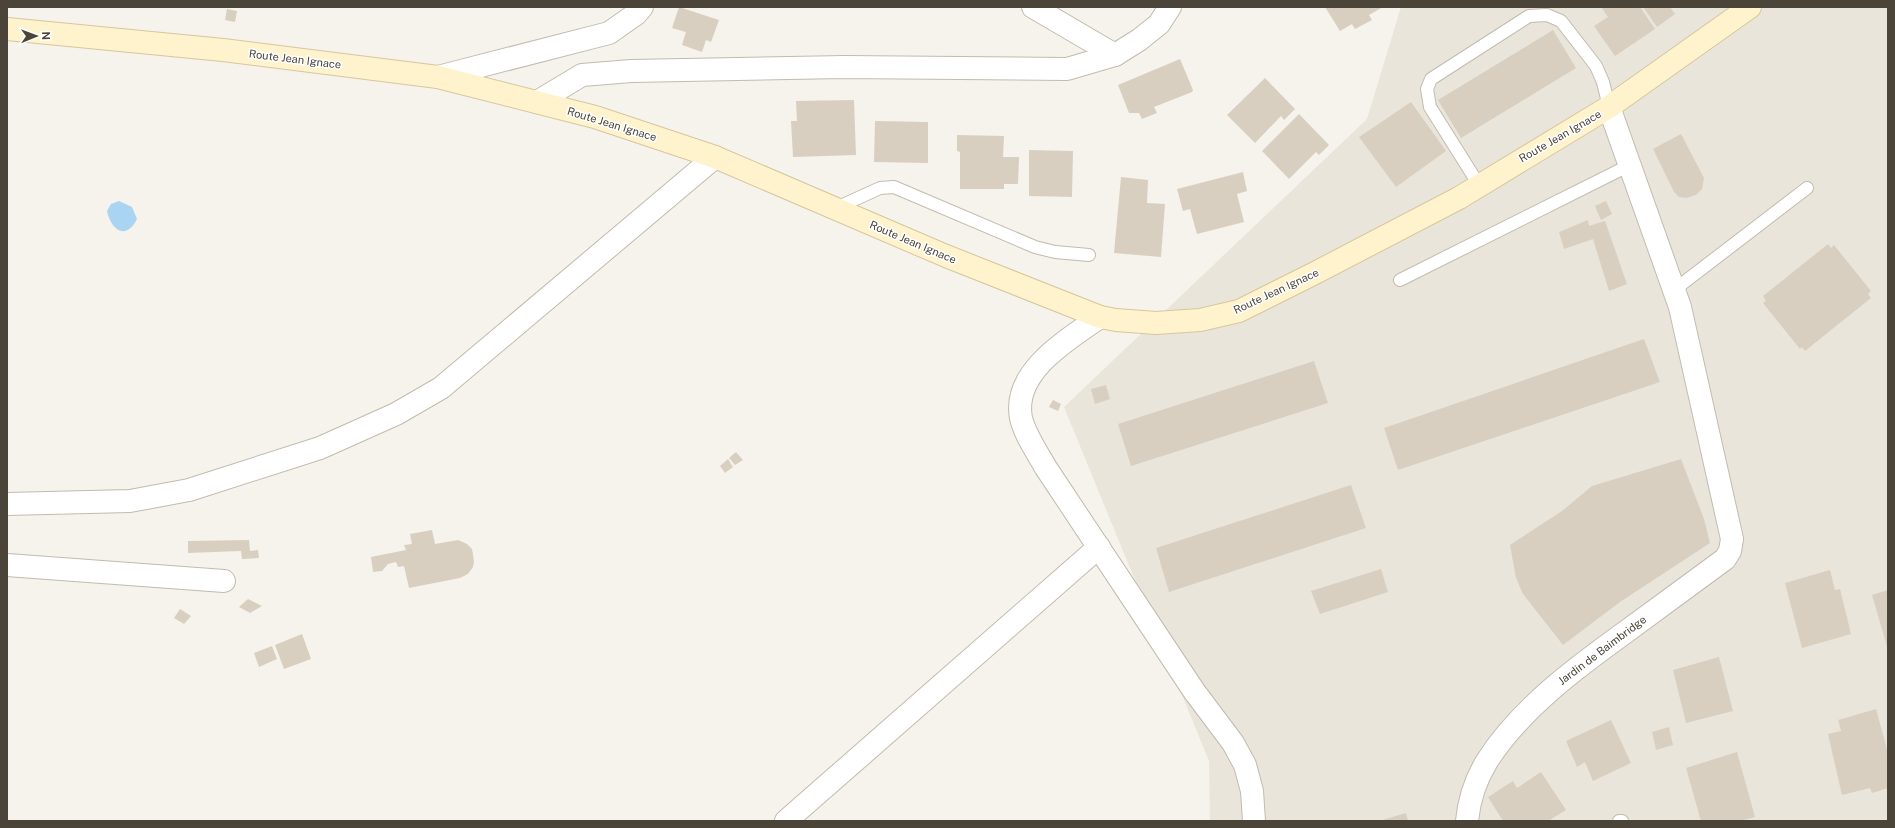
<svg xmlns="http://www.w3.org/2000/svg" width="1895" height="828" font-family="'Public Sans',sans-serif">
<rect width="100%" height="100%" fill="#f6f3ec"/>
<polygon fill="#eae5da" points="1401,7 1888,7 1888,821 1210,821 1209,761 1064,407 1367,119"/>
<path fill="#a9d4f2" d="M119,201L132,207L137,219C126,241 111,230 107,211L111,204Z"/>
<g fill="#d8cfc1">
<polygon points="679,7 719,20 711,42 706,40 702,52 682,45 686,32 672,28"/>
<polygon points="1325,7 1383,7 1369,15 1372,20 1355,29 1352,24 1340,31"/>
<polygon points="1601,7 1640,7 1655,29 1615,56 1594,26 1608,17"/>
<polygon points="1643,7 1670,7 1675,14 1657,27"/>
<polygon points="227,9 237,11 235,22 225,20"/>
<polygon points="1553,30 1576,68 1461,138 1438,100"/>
<polygon points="1180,59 1193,90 1192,92 1154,107 1157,113 1142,119 1139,113 1129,113 1118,85"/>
<polygon points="1265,78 1295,109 1284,120 1281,116 1255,143 1227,115"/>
<polygon points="854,100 856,155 793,157 791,121 797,121 796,101"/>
<polygon points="1411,102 1446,151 1396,187 1359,137"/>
<polygon points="1299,114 1329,145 1319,155 1316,152 1289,179 1262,151"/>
<polygon points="875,121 928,122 928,163 874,162"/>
<polygon points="1681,134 1704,178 1702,189 1696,195 1686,198 1679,197 1674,192 1653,149"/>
<polygon points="957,135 1004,136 1003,157 1019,157 1018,184 1004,184 1004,189 960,189 960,152 957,151"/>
<polygon points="1029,150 1073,151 1072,197 1029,196"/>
<polygon points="1243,172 1247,191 1237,194 1244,222 1197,234 1190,209 1183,211 1177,189"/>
<polygon points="1121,177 1148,180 1147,203 1165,204 1161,257 1114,253"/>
<polygon points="1606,201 1612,214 1601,220 1595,206"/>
<polygon points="1588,220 1589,226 1605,221 1627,284 1609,291 1593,239 1564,249 1559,232"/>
<polygon points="1828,244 1831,248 1834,245 1871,291 1868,294 1871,298 1805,351 1802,347 1800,349 1763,303 1766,301 1763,296"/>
<polygon points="1644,339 1660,382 1398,470 1384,428"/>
<polygon points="1314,361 1328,403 1131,466 1118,424"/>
<polygon points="1106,385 1110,399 1095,404 1091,389"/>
<polygon points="1053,400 1061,404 1058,411 1049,407"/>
<polygon points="736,452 743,460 735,465 729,458"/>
<polygon points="728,459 733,467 725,473 720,466"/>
<polygon points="1681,459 1704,519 1710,543 1620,602 1563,645 1523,594 1516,578 1510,545 1562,511 1592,486"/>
<polygon points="1351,485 1366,528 1169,592 1156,548"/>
<polygon points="432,530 435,544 458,540 467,544 472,549 474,561 473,567 468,574 460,578 409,588 404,566 398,567 396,562 388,564 382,571 373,572 371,557 406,550 404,545 412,544 410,534"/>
<polygon points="249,540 250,551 258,550 259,558 242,559 241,551 188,553 188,541"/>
<polygon points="1381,569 1388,592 1320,614 1311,591"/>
<polygon points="1830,570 1835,590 1840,589 1851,634 1802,648 1785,583"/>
<polygon points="1888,590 1888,650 1872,595"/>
<polygon points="248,599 262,606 250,613 239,607"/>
<polygon points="180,609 191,616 184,624 174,618"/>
<polygon points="302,634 311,659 284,669 275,645"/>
<polygon points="272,646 277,659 259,667 254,653"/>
<polygon points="1719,657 1733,711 1686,723 1673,670"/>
<polygon points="1876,709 1888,753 1888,788 1872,793 1870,788 1842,795 1828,734 1841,731 1838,720"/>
<polygon points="1611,720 1631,763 1593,781 1585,762 1577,767 1566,741"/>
<polygon points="1669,727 1673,745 1656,750 1652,732"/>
<polygon points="1737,752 1755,817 1740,821 1701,821 1686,768"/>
<polygon points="1541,772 1566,810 1548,821 1503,821 1488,797 1513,781 1517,788"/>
<polygon points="1406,813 1408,821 1379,821"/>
</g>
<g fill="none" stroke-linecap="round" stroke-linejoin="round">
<defs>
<g id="lane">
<polyline points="1479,185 1430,107 1427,89 1431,79 1529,16 1547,15 1561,21 1596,66 1603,82 1609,107"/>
<polyline points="834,209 880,188 894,187 1035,247 1055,252 1089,255"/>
<polyline points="1400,280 1630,165"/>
<polyline points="1674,290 1807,188"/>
<polyline points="1619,821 1622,821"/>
</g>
<g id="street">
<polyline points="1033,7 1115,55"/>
<polyline points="438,77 609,33 636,14 642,7"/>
<polyline points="537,102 582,75 631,71 844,67 1067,69 1115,55 1139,40 1159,24 1170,7"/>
<path d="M1100,317C1069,339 1012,371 1021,418C1025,435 1037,452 1046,468L1194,691L1233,743L1245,765L1252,791L1254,821"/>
<polyline points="7,504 130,501 189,490 320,448 396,414 441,388 715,157"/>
<polyline points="7,565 224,581"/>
<polyline points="786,821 1099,547"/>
<path d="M1467,821C1469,800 1476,779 1487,761C1521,708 1577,667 1627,631C1660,607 1692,583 1725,559L1730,551L1732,539L1680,307L1609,107"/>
</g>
<polyline id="secondary" points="7,29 223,50 438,77 595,117 715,157 946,256 1100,317 1116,320 1156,323 1200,320 1239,311 1315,273 1459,198 1609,107 1750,7"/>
</defs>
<use href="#lane" stroke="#c2bbae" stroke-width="14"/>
<use href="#street" stroke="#c2bbae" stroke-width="24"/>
<use href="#secondary" stroke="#d6c79b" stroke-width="24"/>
<use href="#lane" stroke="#fff" stroke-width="12"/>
<use href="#street" stroke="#fff" stroke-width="22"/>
<use href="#secondary" stroke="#fff3cd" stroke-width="22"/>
</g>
<g text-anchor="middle" stroke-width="3" stroke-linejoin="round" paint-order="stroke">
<g font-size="11" fill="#4b4439" stroke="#fff">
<text transform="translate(295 59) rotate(7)" y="4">Route Jean Ignace</text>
<text transform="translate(612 124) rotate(17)" y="4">Route Jean Ignace</text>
<text transform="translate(1560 136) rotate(-30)" y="4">Route Jean Ignace</text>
<text transform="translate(913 242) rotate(23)" y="4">Route Jean Ignace</text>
<text transform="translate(1276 291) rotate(-25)" y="4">Route Jean Ignace</text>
<text transform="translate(1602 650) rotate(-37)" y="4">Jardin de Baimbridge</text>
</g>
</g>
<rect width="1895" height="828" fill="none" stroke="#4b4439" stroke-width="16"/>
<g transform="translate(36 36) rotate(89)" stroke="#ffffff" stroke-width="3" paint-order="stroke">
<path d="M0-3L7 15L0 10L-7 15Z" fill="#4b4439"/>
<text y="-6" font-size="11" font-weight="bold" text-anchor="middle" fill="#4b4439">N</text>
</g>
</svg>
